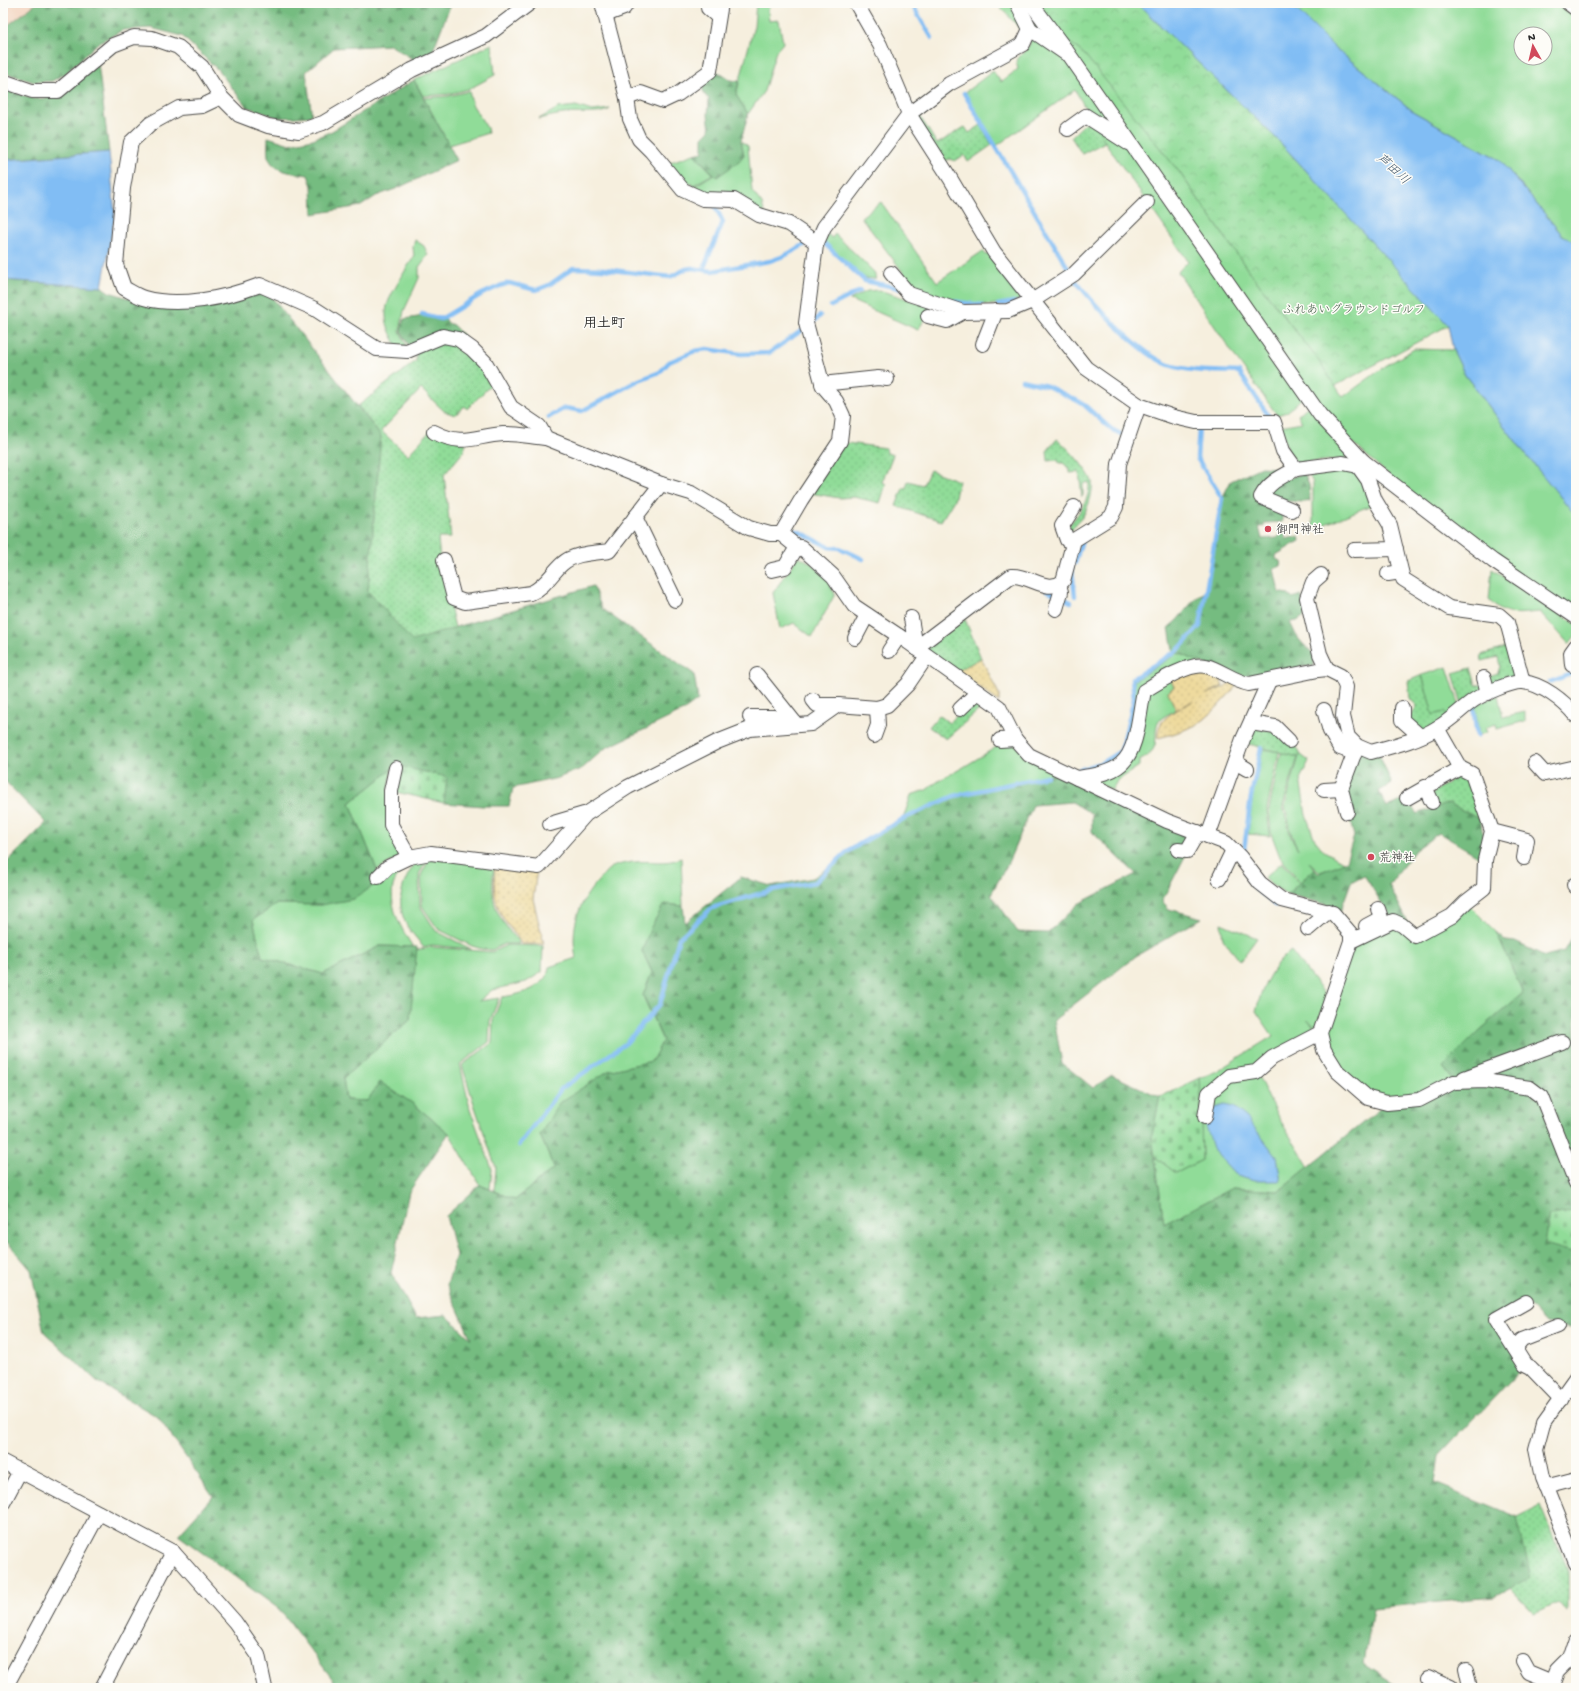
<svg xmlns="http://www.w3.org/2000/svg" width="1579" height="1691" font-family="'Gochi Hand','Klee One',sans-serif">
<defs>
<pattern id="forest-firs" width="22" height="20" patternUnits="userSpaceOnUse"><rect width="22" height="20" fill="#74bc80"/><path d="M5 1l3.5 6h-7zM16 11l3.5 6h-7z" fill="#5f9969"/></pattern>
<pattern id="sand-dots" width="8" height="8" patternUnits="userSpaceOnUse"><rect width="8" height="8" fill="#eeda9e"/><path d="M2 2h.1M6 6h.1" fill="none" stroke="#cb8" stroke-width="1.8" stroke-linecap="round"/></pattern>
<pattern id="cemetery-stones" width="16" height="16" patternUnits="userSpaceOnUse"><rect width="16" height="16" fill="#90dc98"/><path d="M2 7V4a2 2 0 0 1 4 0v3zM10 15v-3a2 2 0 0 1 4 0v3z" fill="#7cbd83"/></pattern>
<pattern id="park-crowns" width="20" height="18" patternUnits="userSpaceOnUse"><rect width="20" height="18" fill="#90dc98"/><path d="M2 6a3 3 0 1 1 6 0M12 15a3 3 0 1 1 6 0" fill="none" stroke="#7cbd83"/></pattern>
<pattern id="garden-dots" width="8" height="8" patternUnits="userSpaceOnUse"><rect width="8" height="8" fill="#90dc98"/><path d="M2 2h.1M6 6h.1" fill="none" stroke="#7cbd83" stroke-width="1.8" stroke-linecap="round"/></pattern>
</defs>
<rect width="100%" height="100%" fill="#fdfcf7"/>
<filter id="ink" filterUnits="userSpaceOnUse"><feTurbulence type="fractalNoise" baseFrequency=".025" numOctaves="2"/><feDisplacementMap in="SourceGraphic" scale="8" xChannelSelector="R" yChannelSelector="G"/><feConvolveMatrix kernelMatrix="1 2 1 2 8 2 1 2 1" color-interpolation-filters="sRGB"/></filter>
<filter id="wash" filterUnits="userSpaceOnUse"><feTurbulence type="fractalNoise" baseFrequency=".012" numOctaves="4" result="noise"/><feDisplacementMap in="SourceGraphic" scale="16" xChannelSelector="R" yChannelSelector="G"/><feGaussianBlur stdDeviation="0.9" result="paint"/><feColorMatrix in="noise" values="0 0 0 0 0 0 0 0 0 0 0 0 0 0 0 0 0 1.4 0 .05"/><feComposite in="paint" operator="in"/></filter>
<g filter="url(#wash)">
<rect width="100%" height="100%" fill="#f6efde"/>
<polygon fill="#f3d4bf" points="3,3 37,3 3,29"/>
<g fill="#90dc98" stroke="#5e8462" fill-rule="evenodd">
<polygon points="756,3 771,3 768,10 769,21 779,20 783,43 776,51 764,91 748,114 736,95 754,26"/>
<polygon points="997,3 1014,3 1024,33"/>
<polygon points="1017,3 1048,24 1085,55 1120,92 1180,173 1248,270 1319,361 1343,397 1387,365 1414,349 1453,350 1465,375 1527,456 1576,515 1576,617 1437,518 1302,398 1287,412 1277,415 1238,361 1178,272 1188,261 1105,142 1075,90 995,147 964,93 993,71 1001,82 1018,69 1016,61 1030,44"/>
<path d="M1290,3H1557L1576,18V242L1564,237L1500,160L1414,112L1335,48ZM1521,34H1545V58H1521Z"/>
<polygon points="492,44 495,75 469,89 449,94 423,96 414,80"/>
<polygon points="469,91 472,104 487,128 488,133 449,145 424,98 449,96"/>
<path d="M576,106L592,111L610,109C602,116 575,112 564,114C555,115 547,117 539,119L558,108Z"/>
<polygon points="741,141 748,146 752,191 762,204 765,214 702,194 691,188 714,174 717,177 744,155"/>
<polygon points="694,154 713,174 692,186 692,184 689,183 685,187 665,164"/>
<polygon points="881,202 937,282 983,251 986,255 991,253 1023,296 1019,297 1021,300 990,305 955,301 918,292 861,217"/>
<polygon points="827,234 832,238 835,234 874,272 876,279 864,278 824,242"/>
<path d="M415,240L424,246L428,255L419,267V278L404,311L400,331L407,347L397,346C385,324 381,312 394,290C401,278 406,268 414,257L413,247Z"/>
<polygon points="879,290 932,307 918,330 850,300 867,291"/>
<polygon points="1308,406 1347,454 1346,459 1297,463 1289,453 1280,426 1302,422 1298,415"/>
<polygon points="1328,468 1355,470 1374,504 1313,529 1313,483 1307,470"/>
<polygon points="798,556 811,563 832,582 830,586 835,594 812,637 794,623 780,629 773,593"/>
<path d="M1492,569L1576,624V635L1569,644L1540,612C1519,613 1505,619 1489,600Z"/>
<polygon points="1178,653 1203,662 1158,676 1134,724 1119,764 1079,772 1102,765 1122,753 1136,698 1134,681"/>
<polygon points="1447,667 1461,710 1449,719 1433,715 1422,675"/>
<path d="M1170,678L1174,687L1168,692L1176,710C1172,712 1166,715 1162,718C1148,730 1167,748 1139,761V766L1117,781L1112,790L1089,779L1118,772L1147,691Z"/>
<polygon points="1498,695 1503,717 1525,712 1525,721 1497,729 1496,724 1485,728 1487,732 1479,735 1475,705"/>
<polygon points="1013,743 1056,774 954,796 903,819 911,795 926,790 940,780 962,768 998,746"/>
<polygon points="1263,749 1279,752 1267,809 1270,836 1248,834 1253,794"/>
<polygon points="1281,753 1298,757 1283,806 1291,837 1298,849 1292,836 1285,806 1299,756 1301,755 1309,761 1300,779 1306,815 1315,840 1324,851 1345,863 1320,872 1308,861 1315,869 1300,882 1280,857 1271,833 1269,809"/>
<polygon points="392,769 388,789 403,855 377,870 350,803"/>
<path d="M420,857L428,858L419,874L420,906L436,931L471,949L432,945L423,947C418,939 410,932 406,924C394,899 404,877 420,857Z"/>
<path d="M430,858L494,863C492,888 490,905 506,926C510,933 516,936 519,944H504L492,950L482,949L472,946L438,929L422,906L421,875Z"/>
<path d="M681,858L683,906L664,904L642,951L652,972L643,996L663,1041L652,1061L608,1071L540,1135L554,1168L515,1200L494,1191L496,1168L475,1107L462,1065L492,1043L493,1020L502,997C517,995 535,991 545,979C548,977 548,971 549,967L576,958C570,928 578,903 598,881C602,877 605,872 609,869C614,865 629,862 635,862C651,860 666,865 681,858Z"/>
<polygon points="1282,862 1299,883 1287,894 1283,893 1264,878"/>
<path d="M404,864C400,870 395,879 393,886C389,908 402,930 413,947L380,946L323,974L262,957L253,920L277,904L321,905Z"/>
<path d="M1466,902L1496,932L1523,993L1478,1032L1443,1067L1454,1082L1387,1103L1337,1071L1320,1033L1256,1072L1277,1115L1309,1167L1279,1191L1232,1188L1164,1224L1155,1157L1176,1173L1202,1160L1200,1078L1217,1071L1273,1036L1256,1011C1262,988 1271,966 1291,951L1327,997L1316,1027L1307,1020L1320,1033L1351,941L1393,921L1415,936Z"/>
<polygon points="1221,923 1257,938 1240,961 1223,939"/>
<polygon points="507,945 543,946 542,972 526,982 492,990 479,1001 499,998 490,1021 489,1042 460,1064 470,1109 492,1169 490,1189 480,1185 449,1133 412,1103 380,1083 367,1101 346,1100 343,1078 410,1020 416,950 432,947 492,952"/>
</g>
<g fill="url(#forest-firs)" stroke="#507456" fill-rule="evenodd">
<polygon points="37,3 451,3 432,53 416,61 390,45 334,48 306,72 312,116 279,118 247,107 218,70 182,36 151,28 123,30 98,43 65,74 52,81 34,82 3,72 3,29"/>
<polygon points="98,63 109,152 3,160 3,88 34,99 62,97"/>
<path d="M718,72L730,80L739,81L736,95L748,114L741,141L744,155L737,163L717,177L694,154L703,152V137L710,130L708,115L709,99C695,88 707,78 718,72Z"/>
<path d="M414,80L457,160L398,188L376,196L361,206L313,214L312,186L308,175C295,173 273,173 268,156C267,150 268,143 268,137L290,144L313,139L332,131Z"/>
<path d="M3,280L102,287L109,292L141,302L256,293L270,295L381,436L368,591L412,640L593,586L602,609L694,674L698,700L683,711L604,749L583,768L558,778L513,788L509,806H483L444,803L446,777L392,769L350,803L377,870L379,882L354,899L321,905L277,904L253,920L262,957L323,974L380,946L417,947L410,1020L343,1078L346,1100L367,1101L380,1082L412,1103L449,1133L409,1192L391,1273L416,1318L446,1315L471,1339L447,1285L456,1255L446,1216L480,1185L515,1200L554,1168L540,1135L559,1103L608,1071L652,1061L663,1040L643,995L652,972L642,951L651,927L664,904L683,906L685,923L741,877L771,886L813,878L866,841L903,819L954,796L1056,774L1195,837L1162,901L1169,909L1202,918L1136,956L1054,1020L1062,1063L1093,1088L1112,1075L1160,1097L1152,1136L1164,1224L1232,1188L1279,1191L1387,1103L1454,1081L1443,1067L1478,1032L1523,993L1496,932L1506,941L1515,942L1545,956L1564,951L1576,929V1210L1550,1216L1545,1244L1576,1253V1328L1546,1323L1526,1302L1496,1319L1525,1365L1439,1456L1435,1483L1517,1517L1532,1577L1494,1597L1373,1608L1364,1664L1401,1688H348L337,1685L279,1609L178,1535L213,1496L158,1417L98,1382L44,1332L31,1270L9,1244L3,1240V866L46,823L3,779ZM1072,802L1092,814V832L1136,874L1078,904L1048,933L1018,932L991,894L1007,865L1033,805Z"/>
<polygon points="421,315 441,321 445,318 448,323 453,325 464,336 409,346 401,331 404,319 418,317"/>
<path d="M1261,467L1290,469L1261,490L1282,511V522L1264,523V526L1259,527L1262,539L1277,538L1281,534L1280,530H1284L1286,539L1299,536L1300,541C1291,545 1285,550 1276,555V559L1280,561L1281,566L1274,569L1279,592L1287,594L1292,598L1301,595L1306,615L1297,621L1290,622C1298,641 1301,642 1315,655L1314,665L1241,679L1173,651L1169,627C1183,617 1190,600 1205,592L1221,500L1231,481Z"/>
<path d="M1304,473L1309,485L1310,501C1300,504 1292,499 1282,502L1267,491L1277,482Z"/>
<polygon points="1357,746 1377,750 1392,784 1379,791 1387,807 1407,798 1417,814 1449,803 1481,820 1485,860 1439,833 1415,850 1389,885 1415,936 1393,921 1364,875 1351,882 1340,912 1332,906 1287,894 1315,869 1319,873 1346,861 1354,836 1341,789"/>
</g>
<g fill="url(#sand-dots)" stroke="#8c8264">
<polygon points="981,658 999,694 999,702 957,671"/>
<path d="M1205,669L1224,678L1221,682L1223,686L1207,694L1224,687L1231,682L1238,684C1227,696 1208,720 1194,726C1182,731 1171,735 1158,738C1156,717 1177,711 1193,701L1176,710L1168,692L1174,687L1170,678Z"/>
<path d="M495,863L537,870L533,899L544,944H521C517,935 512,931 507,924C492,902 494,888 495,863Z"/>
</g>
<g fill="url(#cemetery-stones)" stroke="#5e8462">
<polygon points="402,767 447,777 444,803 396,792"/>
<polygon points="1200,1078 1202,1160 1176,1173 1155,1157 1152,1136 1160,1097"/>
<polygon points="1576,1210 1576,1253 1545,1244 1550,1216"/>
</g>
<polygon fill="url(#park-crowns)" stroke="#5e8462" points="1031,3 1137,3 1276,138 1449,325 1335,386 1319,361 1248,270 1180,173 1085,55 1048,24"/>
<g fill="url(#garden-dots)" stroke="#5e8462">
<polygon points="918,113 937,144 963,128 965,127 969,133 981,125 992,145 968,162 964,155 955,161 949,159 943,162 915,117"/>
<polygon points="1085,123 1095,123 1105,142 1082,154 1071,137"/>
<polygon points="444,340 470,351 491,385 467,409 465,406 455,415 444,411 421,389 381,431 408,455 432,429 466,443 464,451 444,475 451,538 438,538 440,560 455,628 412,641 368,591 381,436 358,406 416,361 416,352"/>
<path d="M1057,439C1065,444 1090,472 1092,482C1093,492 1090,502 1085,512C1082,521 1072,524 1071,534L1069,525C1080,512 1090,500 1089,482L1083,484V495L1082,497L1079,472L1070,473V469L1063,463H1059L1058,460L1048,461L1047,451Z"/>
<polygon points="847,443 886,448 887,453 893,455 882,482 886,484 880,503 854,497 839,498 810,493 842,445"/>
<polygon points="930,470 959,481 954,500 941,521 896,506 903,488 906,488 908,481 923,485"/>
<polygon points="965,619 981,658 957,671 928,651 929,646"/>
<polygon points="1507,638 1518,680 1489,689 1486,677 1498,673 1500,666 1498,657 1482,661 1481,655 1505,648 1503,639"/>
<polygon points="1471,668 1476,685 1483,685 1484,690 1465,703 1461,701 1453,673"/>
<polygon points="1422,675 1433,715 1444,712 1449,719 1420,736 1407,724 1417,706 1410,699 1408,681"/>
<polygon points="977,697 987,703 946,739 929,727 939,715 949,723"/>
<polygon points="1254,727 1275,732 1283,740 1295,744 1301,755 1298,757 1245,743"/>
<polygon points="1464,772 1469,777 1481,820 1449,803 1432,809 1429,804 1431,794"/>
<polygon points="1541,1505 1568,1570 1568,1611 1558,1603 1535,1614 1510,1588 1531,1577 1517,1517"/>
</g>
<g fill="#81bdf4" stroke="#567490">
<polygon points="1137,3 1290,3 1335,48 1414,112 1500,160 1564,237 1576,242 1576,516 1527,456 1465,375 1453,350 1448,325 1276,138"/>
<polygon points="109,152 115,215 102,287 3,280 3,160"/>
<polygon points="1224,1105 1234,1107 1247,1118 1277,1157 1281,1181 1254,1181 1237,1176 1214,1151 1206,1126 1212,1109"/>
</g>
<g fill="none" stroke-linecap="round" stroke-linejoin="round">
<g stroke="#81bdf4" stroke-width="4.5">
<polyline points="911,3 932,38"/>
<polyline points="964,93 1071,273"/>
<polyline points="825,244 865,281 899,288"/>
<polyline points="705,265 723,222 713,202"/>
<path d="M1073,277C1092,303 1140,354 1169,365C1191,372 1216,371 1239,372L1270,418"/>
<polyline points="950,301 981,305"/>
<polyline points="998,305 1014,302"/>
<polyline points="831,306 860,291"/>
<polyline points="422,314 441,319 482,294 500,286 509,283 536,290 549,285 573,268 604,269 670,277 686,269 692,268 712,271 770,261 784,256 804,245"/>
<polyline points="1022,380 1047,386 1082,403 1111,429 1121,434"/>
<polyline points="549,417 565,408 582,411 639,380 660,372 669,362 695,351 707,349 741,354 769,353 807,327 820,316"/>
<polyline points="790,531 798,531 829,547 840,548 863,559"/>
<polyline points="1075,563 1082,540 1084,539"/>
<polyline points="1072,570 1075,596"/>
<polyline points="1047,590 1071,602"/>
<polyline points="1550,682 1576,672"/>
<polyline points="1475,705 1473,705 1477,736"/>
<polyline points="1079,770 1101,763 1121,751 1134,699 1132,679 1178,650 1200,626 1222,498 1197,458 1199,428"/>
<polyline points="1244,850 1251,797 1261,748"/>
<polyline points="1253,885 1275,905"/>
<polyline points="519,1145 561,1089 626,1043 660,1004 679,938 712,908 772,890 815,882 846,853 863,842 903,819 954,796 1047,776"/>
</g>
</g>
</g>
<g filter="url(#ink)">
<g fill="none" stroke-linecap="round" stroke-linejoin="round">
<defs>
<g id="minor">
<polyline points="602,3 627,98 641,93 663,101 678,94 710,71 721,3"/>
<polyline points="856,3 880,45 909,114 950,178 994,252 1086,368 1139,405 1174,417 1196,422 1274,422 1283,451 1296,469 1343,463 1358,466"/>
<polyline points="1017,3 1030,29 1065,53"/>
<polyline points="1031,3 1068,53 1320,415 1363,461 1493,561 1576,617"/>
<polyline points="1568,3 1576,9"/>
<polyline points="708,8 718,17"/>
<polyline points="605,15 624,8 627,3"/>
<polyline points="3,81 32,91 58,91 113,45 134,37 152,38 178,47 202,67 221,97 239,115 268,126 299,131 323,123 412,70 486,36 530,3"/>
<path d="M221,97L202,106L179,108L150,124L131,142L123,188L116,265L124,288C130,291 137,296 144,298C179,308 226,298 260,285L315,309L377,349L407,351L443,336L458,339L472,349L485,362L511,407L539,426L546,438L661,484L691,493L749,528L770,534H781L797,547H801L833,576L854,606L908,642L999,707L1015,739L1029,755L1167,821L1226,843L1240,857L1260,883L1282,900L1333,913L1351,934V941L1320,1033L1324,1050L1337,1071L1368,1098L1387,1103L1419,1100L1454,1082L1485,1081L1530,1088L1542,1097L1576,1183"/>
<polyline points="627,98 630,119 639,139 651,151 683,190 703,199 734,200 759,215 789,224 817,243"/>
<polyline points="1068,129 1086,116 1128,143"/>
<polyline points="891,273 909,294 963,312"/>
<polyline points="928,316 947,321 963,312 1008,311 1032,301 1074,274 1147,202"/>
<polyline points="983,344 996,311"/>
<polyline points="822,384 878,378 887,379"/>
<path d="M434,432C463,447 474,436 503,434C517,433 532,437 546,438"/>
<polyline points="1363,461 1358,466 1368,480 1375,500 1390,525 1403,579 1449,608 1499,615 1507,622 1523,682"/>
<path d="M1292,510L1261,497C1269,482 1281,477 1296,469"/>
<polyline points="635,517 675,600"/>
<polyline points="781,534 801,500 840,441 843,416 836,401 823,386 806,323 816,245 824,227 909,114 949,84 1023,44 1030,29"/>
<polyline points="1074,540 1067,540 1062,526 1074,507"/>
<polyline points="1354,550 1396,549"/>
<path d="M444,560L454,598L465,602L531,593C545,587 551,574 562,564C574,553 594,553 609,551L661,484"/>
<polyline points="772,570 785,567 797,547"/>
<polyline points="1388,574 1401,572"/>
<polyline points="1321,575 1313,582 1307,598 1320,654 1327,669"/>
<polyline points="1056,609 1061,592 1059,585"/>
<path d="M911,618L916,648L1011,576C1029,574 1048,595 1063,581L1074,540L1111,517L1116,507L1119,464L1139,405"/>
<polyline points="855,638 867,615"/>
<polyline points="889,651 899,636"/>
<polyline points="1572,665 1571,653 1576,646"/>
<polyline points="757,675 796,724"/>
<polyline points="1484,678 1488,693"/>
<polyline points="813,700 817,705 838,705"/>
<polyline points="1402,708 1402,720 1420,736"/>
<polyline points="960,709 978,692"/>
<polyline points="1324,710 1330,731 1340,748 1355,753"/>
<polyline points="750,717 774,717 782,720"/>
<polyline points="1251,723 1275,727 1289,741"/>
<polyline points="874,736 878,725 877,708"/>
<polyline points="1000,740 1015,739"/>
<polyline points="1235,762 1247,769"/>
<polyline points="1535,763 1545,774 1576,767"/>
<polyline points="396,768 391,791 391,825 409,857 431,853 539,867 586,814 628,787 717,742 750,729 811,724 838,705 877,708 887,705 908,684 927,656"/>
<path d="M1077,778C1091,776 1110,774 1121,764C1138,750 1139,713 1144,691C1158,682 1189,662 1206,666C1221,670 1233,681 1249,684L1318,670L1327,669L1341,676L1346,687L1343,716L1348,737L1357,746L1371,752C1393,746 1418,740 1437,728C1450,721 1461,709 1474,700C1483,694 1512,681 1523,682C1542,684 1564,701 1576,716"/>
<polyline points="1425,787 1432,802"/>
<polyline points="1324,790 1341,789"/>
<polyline points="1407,798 1460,768"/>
<polyline points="1347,812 1341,789 1357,746"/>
<polyline points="550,824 584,814"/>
<polyline points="1492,831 1527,840 1524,858"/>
<polyline points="1208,836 1243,739 1269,681"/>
<polyline points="1178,850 1187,851 1198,832"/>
<polyline points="378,877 388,867 409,857"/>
<polyline points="1219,879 1233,850"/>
<polyline points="1574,885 1576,887"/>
<polyline points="1366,926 1381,918 1378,909"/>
<polyline points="1308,929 1329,911"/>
<polyline points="1351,941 1393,921 1402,925 1415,936 1452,916 1466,902 1484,888 1485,860 1492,831 1472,774 1460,768 1437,728"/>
<polyline points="1464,1078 1562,1042"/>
<polyline points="1205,1117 1209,1093 1229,1076 1256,1072 1272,1058 1320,1033"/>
<polyline points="1526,1302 1496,1319 1525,1365 1531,1368 1561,1399"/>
<polyline points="1515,1349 1522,1340 1558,1326"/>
<polyline points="1576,1377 1543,1423 1536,1449 1542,1478 1576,1563"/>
<polyline points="3,1462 173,1552 235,1622 258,1655 265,1688"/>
<polyline points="1545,1487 1576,1479"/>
<polyline points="3,1503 20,1471"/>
<polyline points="1523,1662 1529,1673 1553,1683"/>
<polyline points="1466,1670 1470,1688"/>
<polyline points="1427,1677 1451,1688"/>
<polyline points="5,1688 99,1513"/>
<polyline points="102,1688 173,1552"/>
<polyline points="1551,1688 1557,1672 1569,1660 1576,1639"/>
</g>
</defs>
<use href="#minor" stroke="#494846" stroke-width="16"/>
<use href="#minor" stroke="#fff" stroke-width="14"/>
</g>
</g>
<g fill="#d1495b" stroke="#fdfcf7" stroke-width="1.5">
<circle cx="1268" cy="529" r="4"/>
<circle cx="1371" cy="857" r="4"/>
</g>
<g text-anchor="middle" stroke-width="3" stroke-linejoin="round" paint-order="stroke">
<g font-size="12" fill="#49604c" stroke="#fdfcf7">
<text x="1354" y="313">ふれあいグラウンドゴルフ</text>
</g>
<g font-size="12" fill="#2b2b2b" stroke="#fdfcf7" text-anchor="start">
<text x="1276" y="533">御門神社</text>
<text x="1379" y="861">荒神社</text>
</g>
<g font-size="13" font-style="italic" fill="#495e71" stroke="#fdfcf7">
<text transform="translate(1394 168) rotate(42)" y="5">芦田川</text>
</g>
<g font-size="14" font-weight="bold" fill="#2b2b2b" stroke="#fdfcf7">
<text x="604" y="327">用土町</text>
</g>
</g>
<rect width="1579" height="1691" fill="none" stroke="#fdfcf7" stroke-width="16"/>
<g transform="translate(1533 46) rotate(352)"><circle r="19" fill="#fdfcf7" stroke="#a9a8a5"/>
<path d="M0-3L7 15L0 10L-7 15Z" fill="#d1495b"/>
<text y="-6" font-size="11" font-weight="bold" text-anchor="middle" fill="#2b2b2b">N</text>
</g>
</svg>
